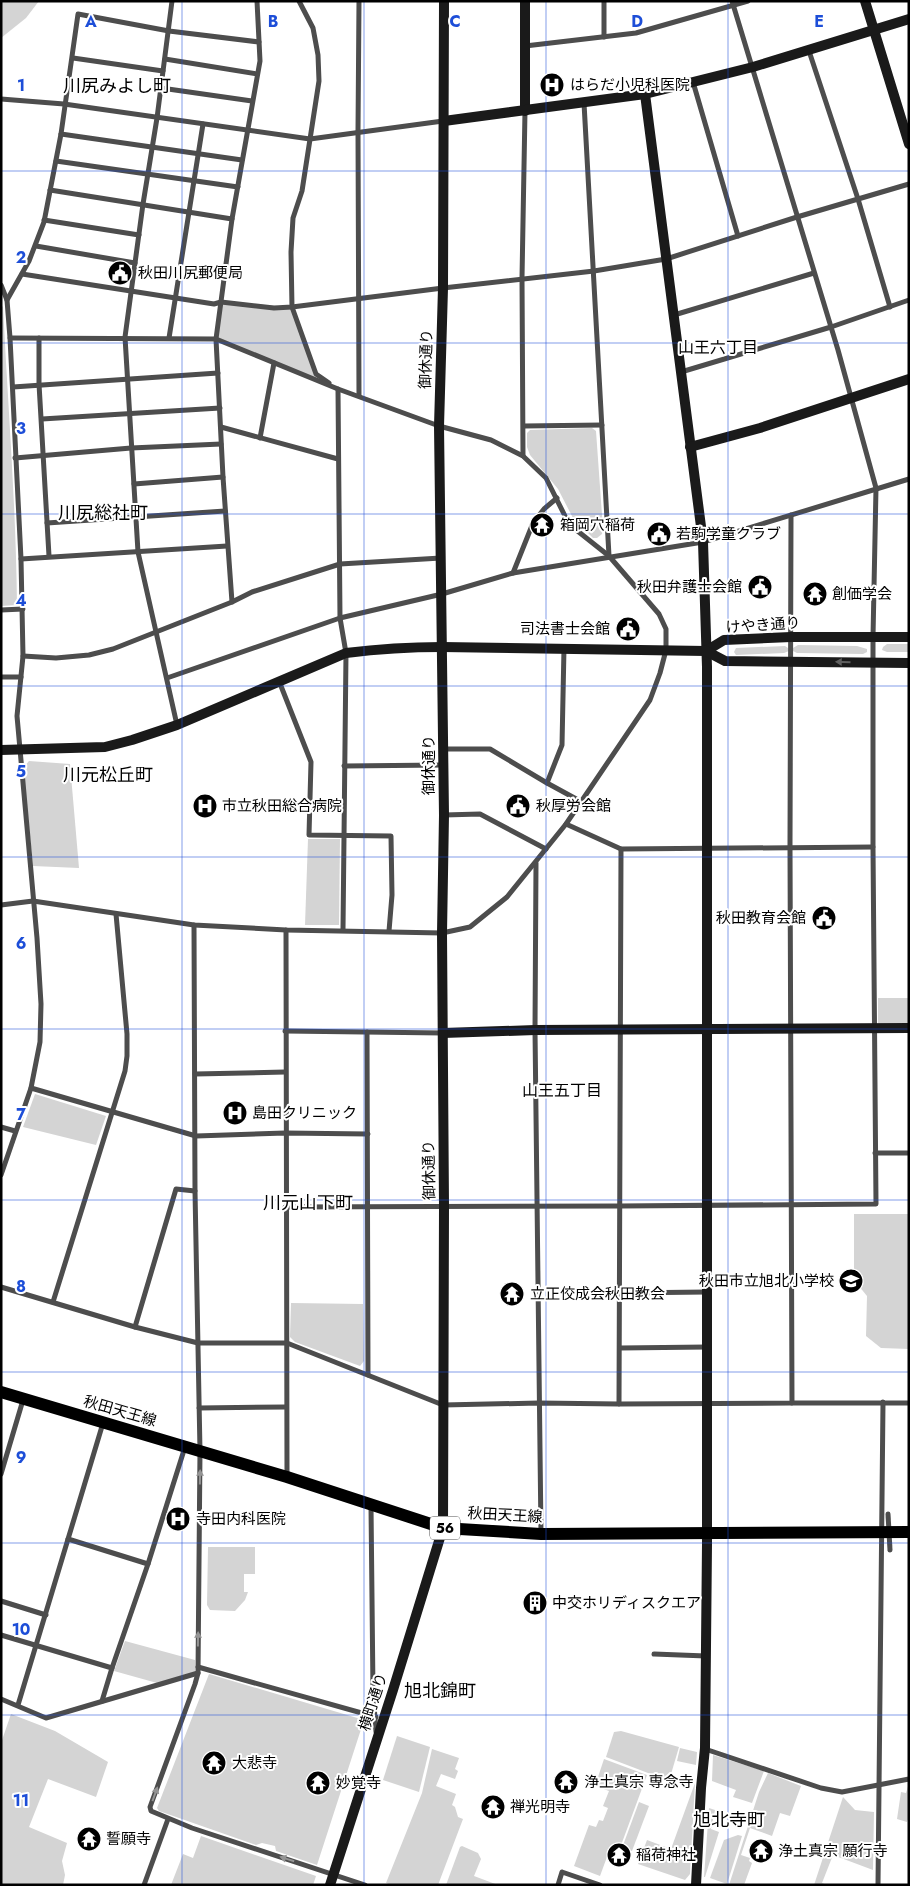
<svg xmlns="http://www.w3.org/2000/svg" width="910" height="1886" font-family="Jost,'Noto Sans JP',sans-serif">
<rect width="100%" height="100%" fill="#fff"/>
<g fill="#d4d4d4">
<polygon points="1,1 39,1 26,18 1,38"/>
<polygon points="221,302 292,307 316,374 338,389 216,339"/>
<path d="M1,305L3,307C8,406 16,506 17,605L1,606Z"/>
<polygon points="592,428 596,431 603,529 602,534 597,538 593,538 573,518 558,489 530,455 527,447 527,433 530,430"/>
<polygon points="887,644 909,644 909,652 887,652 882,650 883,647"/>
<polygon points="798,645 857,646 867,649 867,652 863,654 797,653 793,651 793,648"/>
<polygon points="785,646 788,648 789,651 784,653 736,655 734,652 736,648"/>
<polygon points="29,761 70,764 79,868 33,866 23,768"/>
<polygon points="308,839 340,839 339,925 305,925"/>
<rect x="878" y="998" width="31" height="28"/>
<polygon points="35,1094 106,1116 96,1145 23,1127"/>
<polygon points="854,1214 909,1214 909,1349 881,1348 866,1336 867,1296 854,1280"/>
<polygon points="291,1303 363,1304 364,1361 360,1366 295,1342 290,1337"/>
<polygon points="208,1547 255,1547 255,1574 244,1574 244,1592 248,1592 245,1600 235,1611 210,1610 207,1605"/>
<polygon points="125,1641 195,1660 195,1673 157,1683 114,1671"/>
<polygon points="209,1674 364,1720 317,1865 276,1851 275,1846 262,1843 256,1845 159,1811 157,1808"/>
<polygon points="11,1714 55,1731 108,1762 96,1797 48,1779 29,1827 67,1843 62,1861 65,1875 63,1885 1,1885 1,1743"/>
<polygon points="621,1731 679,1747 669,1781 606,1757 614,1732"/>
<polygon points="397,1736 430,1747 419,1792 383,1780"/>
<polygon points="680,1748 697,1752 696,1765 677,1761"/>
<polygon points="432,1749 459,1758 455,1769 458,1771 455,1779 441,1774 436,1786 456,1794 452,1805 455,1807 458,1817 463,1819 438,1885 391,1885 386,1883 422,1793"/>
<polygon points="713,1755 764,1771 752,1803 733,1797 736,1790 712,1781"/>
<polygon points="604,1759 647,1775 620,1848 611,1846 600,1876 574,1866 589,1825 596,1827 599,1820 603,1821 608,1808 603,1806 609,1791 595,1786"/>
<polygon points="768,1773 801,1786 790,1816 780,1813 772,1836 750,1828 741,1855 750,1858 749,1861 752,1863 744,1885 729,1885 759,1792"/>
<polygon points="695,1783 690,1874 685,1880 638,1864 647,1840 671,1849"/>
<polygon points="909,1783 909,1817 907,1822 897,1819 901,1792 906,1793"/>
<polygon points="843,1797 855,1810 874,1812 873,1870 833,1855 822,1883 827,1885 814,1885"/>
<polygon points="639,1802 649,1806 632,1851 622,1848"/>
<polygon points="709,1808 715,1810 711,1829 719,1832 705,1877 704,1877"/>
<polygon points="738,1835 742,1836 727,1884 710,1878 724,1840"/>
<polygon points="201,1836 316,1876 313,1885 171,1885 183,1854 193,1858"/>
<polygon points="462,1846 478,1853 481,1859 474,1876 498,1885 446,1885 460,1847"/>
</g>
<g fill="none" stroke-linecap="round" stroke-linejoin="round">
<g stroke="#4d4d4d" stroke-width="5">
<polyline points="172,1 157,118 143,204 125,337 138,552 177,725"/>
<polyline points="299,1 313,28 318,55 319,81 302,191 293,218 291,252 292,307 316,374 329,383"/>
<polyline points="359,1 358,131 359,396"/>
<polyline points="604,1 604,37"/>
<polyline points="525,46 636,33 748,1"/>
<polyline points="809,51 858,199 890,307"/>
<polyline points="73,58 163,71"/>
<polyline points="165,59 257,74"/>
<polyline points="693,82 738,236"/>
<polyline points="161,88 252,101"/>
<polyline points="1,99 64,104 310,139 443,121"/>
<polyline points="584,103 609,556"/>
<polyline points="61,134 242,160"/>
<polyline points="56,161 238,187"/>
<polyline points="50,190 232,219"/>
<polyline points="44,220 139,235"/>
<polyline points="36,246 135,263"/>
<polyline points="22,274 214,304 221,302 274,308 292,307 443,288 594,271 666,259 797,217 909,184"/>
<polyline points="1,285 7,300 10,338 21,559 23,656 17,716 37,938 41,1004 40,1042 31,1088 1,1175"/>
<polyline points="7,300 29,261 44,222 61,134 78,14 169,31 259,42"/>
<polyline points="674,315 814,273"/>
<polyline points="39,338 39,384 49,556"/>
<polyline points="169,338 203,124"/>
<polyline points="681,372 831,327 909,300"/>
<polyline points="13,387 218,373"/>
<polyline points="338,389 340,618 346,653 343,930"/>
<polyline points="42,419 220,408"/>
<polyline points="524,426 602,425"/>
<polyline points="221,427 338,459"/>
<polyline points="260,438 274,363"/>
<polyline points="523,456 522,278 525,111"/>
<polyline points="15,458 131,448 221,444"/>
<polyline points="134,484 223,477"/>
<polyline points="47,523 225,511"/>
<polyline points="21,559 227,546"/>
<polyline points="513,573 533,523 544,509 557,498"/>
<polyline points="232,602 223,477 216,339 232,219 260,61 257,1"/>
<polyline points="1,610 23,609"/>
<polyline points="564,648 562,745 547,783 580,801"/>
<polyline points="23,656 56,658 89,655 113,649 232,602 252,592 340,564 441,558"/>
<polyline points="1,677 21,677"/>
<polyline points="167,678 340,618 442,594 513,573 703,542 909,479"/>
<polyline points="279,681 311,762 309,835 391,836 392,895 389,931"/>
<polyline points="444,749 490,749 547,783"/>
<polyline points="344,766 443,765"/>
<polyline points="444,815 480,814 546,849"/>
<polyline points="566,824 621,849 873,847"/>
<polyline points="536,863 535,1030 541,1534"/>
<polyline points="1,905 33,901 194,925 286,930 442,933 470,927 507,897 566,824 650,700 660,673 666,650 666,629 659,614 609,556 575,529 566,518 546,478 523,456 491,440 439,426 338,389 216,339 10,338"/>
<polyline points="194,925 195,1191 200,1451 198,1673 195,1684 150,1807 151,1811 192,1828 365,1885"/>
<polyline points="286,930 287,1477"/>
<polyline points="285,1031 443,1033"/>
<polyline points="367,1032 368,1375"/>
<polyline points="195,1074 285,1072"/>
<polyline points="31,1088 196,1136 285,1133 368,1134"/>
<polyline points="1,1127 15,1131"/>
<polyline points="875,1153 909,1153"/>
<polyline points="285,1207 620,1206 876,1204 873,847 873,637 876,488 838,350 732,1"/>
<polyline points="1,1287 135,1327 198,1343 287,1343 443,1405 539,1403 619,1404 792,1403 790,847 791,515"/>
<polyline points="621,1293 707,1292"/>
<polyline points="53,1302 125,1071 127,1056 127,1034 116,914"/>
<polyline points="135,1327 176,1189 195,1191"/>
<polyline points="620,1348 707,1347"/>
<polyline points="792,1403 909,1403"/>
<polyline points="619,1404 621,849"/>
<polyline points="199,1408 286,1407"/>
<polyline points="1,1474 23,1400"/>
<polyline points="371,1506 373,1691 376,1732"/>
<polyline points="888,1514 890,1550"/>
<polyline points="68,1539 148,1564"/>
<polyline points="1,1601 46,1615"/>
<polyline points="1,1635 112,1668"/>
<polyline points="654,1654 706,1656"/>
<polyline points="198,1667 376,1717"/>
<polyline points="1,1699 46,1718 198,1673"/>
<polyline points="102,1701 112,1668 148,1564 185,1447"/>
<polyline points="18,1705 103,1423"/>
<polyline points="705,1749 821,1788 842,1792 909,1779"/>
<polyline points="144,1885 168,1819"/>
<polyline points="558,1885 562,1872 600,1885"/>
<polyline points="878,1885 883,1402"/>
</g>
<g stroke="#1a1a1a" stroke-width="10">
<polyline points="865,1 909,144"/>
<polyline points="645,94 703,542 707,667 707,1544 705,1748 701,1788 696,1885"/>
<polyline points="525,111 525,1"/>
<polyline points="444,121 645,94 753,67 909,19"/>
<polyline points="690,447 760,428 909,379"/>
<polyline points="706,651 724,640 791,637 909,637"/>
<path d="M1,750L105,747L132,740L177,725L346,653C378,649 410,647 442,647L706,651L725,661L909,663"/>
<polyline points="443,1033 535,1030 909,1028"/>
<polyline points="330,1885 393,1690 443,1528 444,1206 442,933 444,815 439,426 443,288 444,1"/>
</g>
<polyline stroke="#000" stroke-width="12" points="1,1392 287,1477 443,1528 541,1534 909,1532"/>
</g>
<defs><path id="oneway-solid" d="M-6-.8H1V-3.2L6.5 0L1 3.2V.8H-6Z" transform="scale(1.25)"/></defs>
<use fill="#5f5f5f" href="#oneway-solid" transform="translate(843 662) rotate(-179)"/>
<g fill="#949494">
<use href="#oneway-solid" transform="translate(200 1477) rotate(-89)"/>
<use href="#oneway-solid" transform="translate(198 1639) rotate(-89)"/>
<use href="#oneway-solid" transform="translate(155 1794) rotate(-70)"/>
<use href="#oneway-solid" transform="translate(287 1859) rotate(-163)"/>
</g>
<path fill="none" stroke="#1d4ed8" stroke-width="1" stroke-opacity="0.55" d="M182,1V1885M364,1V1885M546,1V1885M728,1V1885M1,171H909M1,343H909M1,514H909M1,686H909M1,857H909M1,1029H909M1,1200H909M1,1372H909M1,1543H909M1,1715H909"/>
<defs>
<symbol id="hospital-disc" viewBox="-11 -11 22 22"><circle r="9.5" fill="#000" stroke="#fff"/><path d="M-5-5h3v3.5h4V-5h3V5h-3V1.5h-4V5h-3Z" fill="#fff"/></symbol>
<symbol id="civic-disc" viewBox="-11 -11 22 22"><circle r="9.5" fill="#000" stroke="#fff"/><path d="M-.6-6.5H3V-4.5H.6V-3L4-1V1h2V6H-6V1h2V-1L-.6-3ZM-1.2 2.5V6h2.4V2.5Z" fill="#fff"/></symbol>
<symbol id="temple-disc" viewBox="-11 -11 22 22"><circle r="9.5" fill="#000" stroke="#fff"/><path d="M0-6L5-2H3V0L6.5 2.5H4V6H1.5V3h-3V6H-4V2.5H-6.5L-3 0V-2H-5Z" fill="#fff"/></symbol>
<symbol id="school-disc" viewBox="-11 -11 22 22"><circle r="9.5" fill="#000" stroke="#fff"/><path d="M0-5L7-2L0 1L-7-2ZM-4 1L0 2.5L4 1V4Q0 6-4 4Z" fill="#fff"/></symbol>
<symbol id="building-disc" viewBox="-11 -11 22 22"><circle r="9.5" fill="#000" stroke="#fff"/><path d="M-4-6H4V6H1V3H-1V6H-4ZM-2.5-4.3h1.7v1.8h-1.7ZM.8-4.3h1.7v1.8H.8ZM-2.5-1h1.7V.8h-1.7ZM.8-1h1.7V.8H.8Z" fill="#fff"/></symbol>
</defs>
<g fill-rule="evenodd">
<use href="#hospital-disc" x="538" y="71" width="28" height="28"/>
<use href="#civic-disc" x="106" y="259" width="28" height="28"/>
<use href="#temple-disc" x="528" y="511" width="28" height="28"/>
<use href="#civic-disc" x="645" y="520" width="28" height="28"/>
<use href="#civic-disc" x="746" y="573" width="28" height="28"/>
<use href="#temple-disc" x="801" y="580" width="28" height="28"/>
<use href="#civic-disc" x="614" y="615" width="28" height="28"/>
<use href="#hospital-disc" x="191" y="792" width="28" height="28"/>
<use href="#civic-disc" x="504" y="792" width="28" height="28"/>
<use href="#civic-disc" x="810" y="904" width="28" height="28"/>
<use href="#hospital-disc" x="221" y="1099" width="28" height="28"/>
<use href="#school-disc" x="837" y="1267" width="28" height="28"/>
<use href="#temple-disc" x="498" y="1280" width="28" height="28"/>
<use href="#hospital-disc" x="164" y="1505" width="28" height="28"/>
<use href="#building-disc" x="521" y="1589" width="28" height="28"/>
<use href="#temple-disc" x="200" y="1749" width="28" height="28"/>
<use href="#temple-disc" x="552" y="1768" width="28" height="28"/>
<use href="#temple-disc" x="304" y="1769" width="28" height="28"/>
<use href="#temple-disc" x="479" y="1793" width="28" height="28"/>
<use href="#temple-disc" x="75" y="1825" width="28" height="28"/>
<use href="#temple-disc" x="747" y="1837" width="28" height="28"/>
<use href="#temple-disc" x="605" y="1841" width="28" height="28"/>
</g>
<g text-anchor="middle" stroke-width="4" stroke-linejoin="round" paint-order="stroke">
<rect fill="#fff" stroke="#4c4c4c" stroke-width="1" x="430" y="1516.5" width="30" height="23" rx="4"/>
<g font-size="14" font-weight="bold" fill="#000">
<text x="445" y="1533">56</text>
</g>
<g font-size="15" fill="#000" stroke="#fff" text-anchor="start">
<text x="570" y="90">はらだ小児科医院</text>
<text x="138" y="278">秋田川尻郵便局</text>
<text x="560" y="530">箱岡穴稲荷</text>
<text x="676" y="539">若駒学童クラブ</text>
<text x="742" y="592" text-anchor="end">秋田弁護士会館</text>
<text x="832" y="599">創価学会</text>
<text x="610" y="634" text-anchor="end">司法書士会館</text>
<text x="222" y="811">市立秋田総合病院</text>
<text x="536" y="811">秋厚労会館</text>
<text x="806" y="923" text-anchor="end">秋田教育会館</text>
<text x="252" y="1118">島田クリニック</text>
<text x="834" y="1286" text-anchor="end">秋田市立旭北小学校</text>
<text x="530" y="1299">立正佼成会秋田教会</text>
<text x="196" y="1524">寺田内科医院</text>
<text x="552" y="1608">中交ホリディスクエア</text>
<text x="232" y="1768">大悲寺</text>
<text x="584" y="1787">浄土真宗 専念寺</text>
<text x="336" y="1788">妙覚寺</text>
<text x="510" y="1812">禅光明寺</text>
<text x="106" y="1844">誓願寺</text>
<text x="778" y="1856">浄土真宗 願行寺</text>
<text x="636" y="1860">稲荷神社</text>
</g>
<g font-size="15" fill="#000" stroke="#fff">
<text transform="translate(426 359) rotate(-88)" y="5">御休通り</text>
<text transform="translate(763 625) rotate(-4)" y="5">けやき通り</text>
<text transform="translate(429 765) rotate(-90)" y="5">御休通り</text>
<text transform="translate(429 1170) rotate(-91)" y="5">御休通り</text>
<text transform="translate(120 1411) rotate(16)" y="5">秋田天王線</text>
<text transform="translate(505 1515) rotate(3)" y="5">秋田天王線</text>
<text transform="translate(373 1702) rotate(-72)" y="5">横町通り</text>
</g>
<g font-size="16" fill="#000" stroke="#fff">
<text x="718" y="353">山王六丁目</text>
<text x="562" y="1096">山王五丁目</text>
</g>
<g font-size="18" fill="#000" stroke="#fff">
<text x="117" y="92">川尻みよし町</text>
<text x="103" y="519">川尻総社町</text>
<text x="108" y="781">川元松丘町</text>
<text x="308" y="1209">川元山下町</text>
<text x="440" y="1697">旭北錦町</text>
<text x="729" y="1826">旭北寺町</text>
</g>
</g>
<g font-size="16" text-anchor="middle" font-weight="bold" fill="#1d4ed8" stroke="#fff" stroke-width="4" stroke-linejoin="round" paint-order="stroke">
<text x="91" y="27">A</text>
<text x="273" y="27">B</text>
<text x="455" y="27">C</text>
<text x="637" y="27">D</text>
<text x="819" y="27">E</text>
<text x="21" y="91">1</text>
<text x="21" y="263">2</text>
<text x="21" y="434">3</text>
<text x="21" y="606">4</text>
<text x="21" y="777">5</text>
<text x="21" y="949">6</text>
<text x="21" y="1120">7</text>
<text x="21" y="1292">8</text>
<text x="21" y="1463">9</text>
<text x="21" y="1635">10</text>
<text x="21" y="1806">11</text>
</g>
<rect width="910" height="1886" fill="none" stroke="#000000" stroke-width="5"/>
</svg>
